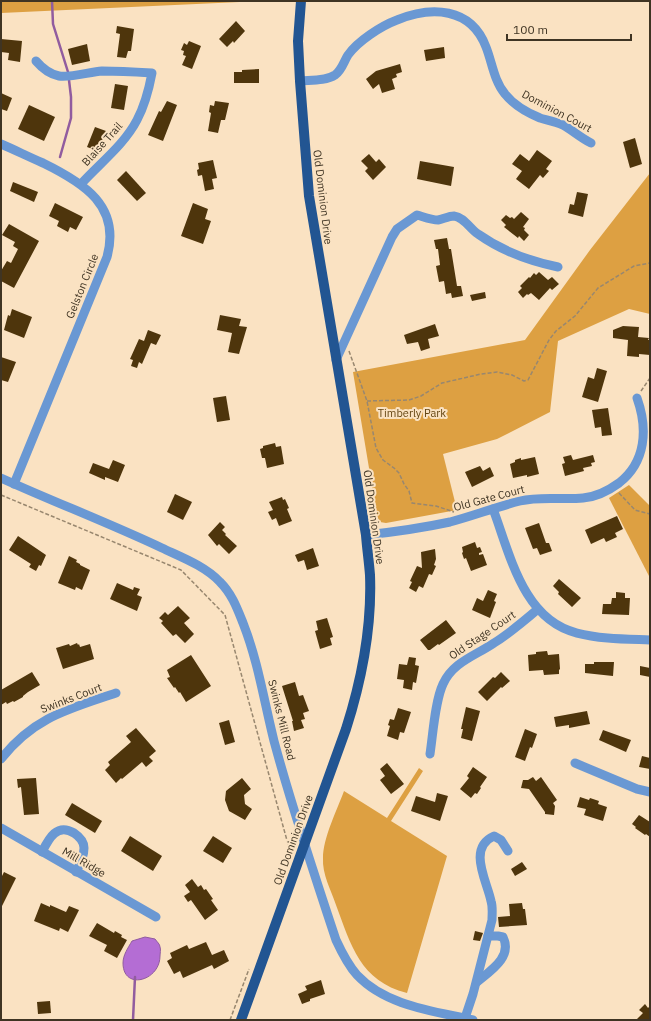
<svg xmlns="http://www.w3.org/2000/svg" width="651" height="1021" font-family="'IBM Plex Sans',sans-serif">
<rect width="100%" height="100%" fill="#fae2c2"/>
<g fill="#dda042">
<polygon points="1,1 263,1 1,13"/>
<polygon points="650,173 650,314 629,309 558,341 550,412 497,439 443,454 457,510 386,523 380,522 377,516 353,372 525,340 590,250"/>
<polygon points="629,485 650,506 650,576 649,576 609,498"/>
<path d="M419,768L423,771L391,821L447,856L407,993C360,981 351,945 336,905C331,890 322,874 323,858C323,838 337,810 344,791L387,818Z"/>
</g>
<path fill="#b46dd4" stroke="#915c9f" d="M145,937L155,939C157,942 160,944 160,947C161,949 160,954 160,956C160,981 123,991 123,963C123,955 128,948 132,941Z"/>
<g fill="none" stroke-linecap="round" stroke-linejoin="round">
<g stroke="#915c9f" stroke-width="2.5">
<polyline points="52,1 53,24 68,72"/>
<polyline points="60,157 71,118 71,97 69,80"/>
<polyline points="133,1020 135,977"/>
</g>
</g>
<g fill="#4e350c">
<polygon points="236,21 245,31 234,43 233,41 227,47 219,39"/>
<polygon points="117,26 134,29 131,51 128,51 126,58 117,57 120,34 116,33"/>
<polygon points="1,39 22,41 20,62 8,60 9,53 1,52"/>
<polygon points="189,41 201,46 192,69 182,65 186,56 183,55 184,51 181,50 184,43 187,45"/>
<polygon points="87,44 90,61 72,65 68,49"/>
<polygon points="444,47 445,58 426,61 424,50"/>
<polygon points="400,64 402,72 396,74 397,77 392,79 395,89 382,93 379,84 373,89 366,79 376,71"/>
<polygon points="259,69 259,83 234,83 234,72 242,72 242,70"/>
<polygon points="115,84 128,86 124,110 111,108"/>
<polygon points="1,93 12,98 7,111 1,109"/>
<polygon points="167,101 177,105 163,141 148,135 159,111 161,112"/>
<polygon points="215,101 229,103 225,120 221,120 218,133 208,131 211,113 209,112 210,105 214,106"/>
<polygon points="29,105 55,117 44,141 18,129"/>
<polygon points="95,127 106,131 98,151 87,147"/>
<polygon points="635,138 642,164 630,168 623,142"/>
<polygon points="537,150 552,161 546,169 549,171 543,178 540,175 529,189 516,179 522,171 512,164 520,154 529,161"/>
<polygon points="369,154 376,162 379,159 386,167 373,180 365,171 368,168 361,161"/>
<polygon points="213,160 217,178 212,179 214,189 205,191 202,175 198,176 197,170 199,169 198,163"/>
<polygon points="420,161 454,167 451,186 417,179"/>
<polygon points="126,171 146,193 137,201 117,180"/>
<polygon points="13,182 38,192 34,202 10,191"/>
<polygon points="577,192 588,194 583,217 568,213 570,204 574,205"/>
<polygon points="55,203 83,217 76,230 70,227 68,232 57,226 59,221 49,216"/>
<polygon points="193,203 208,209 205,219 211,221 203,244 181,236"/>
<polygon points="521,212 529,219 523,227 525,228 524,230 529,235 524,241 519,236 518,238 504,227 506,225 501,220 506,215 510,218 512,217 514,219"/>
<polygon points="9,224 39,241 14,288 1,281 1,271 7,261 11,263 18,249 13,246 15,242 2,235"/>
<polygon points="447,238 449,249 451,249 457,286 461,286 463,296 452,298 451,293 446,294 444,281 439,282 436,266 440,265 438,249 436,249 434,240"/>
<polygon points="539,272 548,280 552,277 559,284 552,290 550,288 539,300 531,293 528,295 527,294 523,298 518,292 522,288 520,286 529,277 530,278 534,273 536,275"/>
<polygon points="485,292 486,298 472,301 470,295"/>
<polygon points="12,309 32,317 24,338 4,330 8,315 10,316"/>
<polygon points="220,315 241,319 239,326 247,327 239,354 228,352 232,333 217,330"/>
<polygon points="435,324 439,336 428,339 430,348 421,351 418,342 407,344 404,335"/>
<polygon points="623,326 639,327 638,337 649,338 648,340 650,340 650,355 639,354 639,357 627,356 628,340 613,338 613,330"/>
<polygon points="148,330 161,335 156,345 151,343 142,364 139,362 137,368 131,366 133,360 130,359 139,339 144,341"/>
<polygon points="1,357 16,362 8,382 1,380"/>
<polygon points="597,368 607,371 598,402 582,397 588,377 594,379"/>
<polygon points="226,396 230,420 217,422 213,398"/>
<polygon points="608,408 612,435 602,436 601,427 595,428 592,410"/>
<polygon points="275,443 276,447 281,446 284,464 267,468 265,458 262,458 260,449 263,448 263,446"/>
<polygon points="571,455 573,460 593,455 595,462 591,463 592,466 583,468 584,471 565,476 562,464 565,463 563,457"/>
<polygon points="535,457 539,474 527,477 527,475 513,478 510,464 515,462 515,460 521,458 521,460"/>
<polygon points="113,460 125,465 118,482 105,477 105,480 89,473 93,463 109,469"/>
<polygon points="480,466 483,471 490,467 494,476 472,487 465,472"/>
<polygon points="175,494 192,502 183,520 167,512"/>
<polygon points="282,497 283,500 285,499 289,508 287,509 292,521 279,526 276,518 272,520 268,512 273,510 269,502"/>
<polygon points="617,516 623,529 615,533 617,537 606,542 604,538 591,544 585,530"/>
<polygon points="220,522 225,527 222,530 226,534 225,535 237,546 229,554 219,544 217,546 208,535"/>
<polygon points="539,523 546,543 549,543 552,551 540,555 537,548 533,549 525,528"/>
<polygon points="18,536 46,555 41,566 39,565 36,571 29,567 31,564 9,550"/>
<polygon points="475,542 477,548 480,547 482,552 479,553 479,555 483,554 487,565 471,571 466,558 464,559 462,553 463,552 462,547"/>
<polygon points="313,548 319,566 307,570 304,560 298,562 295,555"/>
<polygon points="435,549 436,559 434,565 436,566 432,575 429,574 423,588 419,586 416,592 409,588 412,582 410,581 417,566 422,568 421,552"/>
<polygon points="69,556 77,560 76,562 80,564 80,565 90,570 82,590 76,587 75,590 58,583"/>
<polygon points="559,579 581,598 572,607 558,594 559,592 553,586"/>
<polygon points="117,583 133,590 134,587 140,589 137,595 142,597 137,611 110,599"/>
<polygon points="488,590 497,594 494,601 496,602 490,618 472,610 477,598 483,601"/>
<polygon points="616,592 625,593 625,598 630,598 629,615 602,614 603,604 611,604 612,598 616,598"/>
<polygon points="178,606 190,618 184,623 194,634 185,643 176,634 173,636 161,623 163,621 159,618 165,612 168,615"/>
<polygon points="327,618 333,637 330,638 332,645 320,649 315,631 318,630 316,621"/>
<polygon points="446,620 456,633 439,645 438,644 430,650 428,650 420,640"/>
<polygon points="77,643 78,645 79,644 80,647 90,644 94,659 63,669 56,648 69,644 70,646"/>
<polygon points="547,651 548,655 559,654 560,669 559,670 559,674 544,675 543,670 529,671 528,655 536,654 536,652"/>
<polygon points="191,655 211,686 186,702 180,692 179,693 175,687 174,688 167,678 170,677 167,670"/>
<polygon points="409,657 416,658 415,665 419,666 416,683 413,682 412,690 403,688 404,680 397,679 399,664 407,665"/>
<polygon points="594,662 614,662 613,676 585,673 585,664 594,664"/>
<polygon points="640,666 650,668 650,677 640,675"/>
<polygon points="32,672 40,685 28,692 23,696 23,697 14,702 13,701 7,704 6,702 1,705 1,690"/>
<polygon points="501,672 510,681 502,688 501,687 487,701 478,692 493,677 495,678"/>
<polygon points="295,682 299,696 303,695 309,711 303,713 305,719 301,720 304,728 294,731 292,721 293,721 282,686"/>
<polygon points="466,707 480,711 472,741 461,738 463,729 461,729"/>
<polygon points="398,708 411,712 404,733 400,732 398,740 387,736 390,726 388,725 390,719 394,720"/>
<polygon points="587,711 590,724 569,728 569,725 556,727 554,717"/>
<polygon points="229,720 235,742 225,745 219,723"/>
<polygon points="136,728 156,751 149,757 153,761 146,767 142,762 122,779 121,778 116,783 105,770 110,765 108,762 131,742 126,736"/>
<polygon points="525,729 537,734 532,748 530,747 525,761 515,757"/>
<polygon points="603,730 631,740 626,752 599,740"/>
<polygon points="642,756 650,758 650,769 639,767"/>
<polygon points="387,763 404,784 391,794 380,780 385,776 380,769"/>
<polygon points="473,767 487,777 480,787 481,788 477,794 475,793 471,798 460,789 469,778 467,776"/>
<polygon points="533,777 536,781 541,777 557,800 553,803 555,806 554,815 545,814 545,812 529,789 521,788 523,780 528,780"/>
<polygon points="36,778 39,814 24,815 21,787 18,788 17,779"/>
<polygon points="242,778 251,789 244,795 245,804 252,809 245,820 229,811 225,800 226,791"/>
<polygon points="437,793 448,796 440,821 411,811 416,796 435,802"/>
<polygon points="580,797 589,800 590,798 599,801 598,804 607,807 603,821 584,815 586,809 577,807"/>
<polygon points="72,803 102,821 95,833 65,815"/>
<polygon points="639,815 650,822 650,837 646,834 645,835 635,828 636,827 632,824"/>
<polygon points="130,836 162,856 153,871 121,851"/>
<polygon points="213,836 232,848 223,863 203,851"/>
<polygon points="522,862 527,869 515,876 511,869"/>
<polygon points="4,872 16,878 1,908 1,878"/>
<polygon points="192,879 198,887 201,885 204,890 206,889 213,899 211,900 218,910 205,920 191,900 188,902 184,896 190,892 185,885"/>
<polygon points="41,903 50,907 50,905 66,912 69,906 79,910 68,932 60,928 59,931 34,921"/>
<polygon points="522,903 523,909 525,909 527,925 499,927 498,917 510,916 509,904"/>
<polygon points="97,923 114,933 115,931 122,935 121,937 127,940 117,958 104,951 107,945 89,936"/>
<polygon points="475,931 483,933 480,941 473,940"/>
<polygon points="206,942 212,955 224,950 229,961 214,969 212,965 183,978 180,971 174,974 167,961 172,958 170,953 187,945 189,949"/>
<polygon points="321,980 325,994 310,999 310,1001 302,1004 298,994 307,990 305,986"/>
<polygon points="50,1001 51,1013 38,1014 37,1002"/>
<polygon points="645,1004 648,1008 650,1006 650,1020 636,1020 643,1013 639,1010"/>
</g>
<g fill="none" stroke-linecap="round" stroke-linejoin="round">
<g stroke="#98876f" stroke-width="1.5" stroke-dasharray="4 2" stroke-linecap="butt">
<polyline points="349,351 367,401 376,448 383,460 394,468 399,473 404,484 409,491 412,503 436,506 454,512"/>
<polyline points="641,391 650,378"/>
<polyline points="367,401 409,400 421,396 442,383 481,374 497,372 512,375 524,381 528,380 549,340 556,331 575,316 598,288 634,266 650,263"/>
<polyline points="619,493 635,510 650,514"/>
<polyline points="1,495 181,570 225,615 291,855"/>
<polyline points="230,1020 249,969"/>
</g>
<g stroke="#6a98d3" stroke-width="9">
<path d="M36,61C42,68 49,74 59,76C69,78 90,72 102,71C119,71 136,72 152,73C149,89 145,105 137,120C124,145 100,163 81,184"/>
<path d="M300,81C310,80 326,81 335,75C342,70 344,61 348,55C358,41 381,26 397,20C431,6 471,7 486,47C492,62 494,81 505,94C513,104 528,113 540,118C547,120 556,122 563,125C572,130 581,138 591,143"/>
<path d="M1,144C15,150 29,157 43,163C84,183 121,206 107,257L14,484"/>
<path d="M336,360L392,237L397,229L417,215C424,217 432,220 438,220C443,219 449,216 454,216C464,217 470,229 478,234C502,251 529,261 558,267"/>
<path d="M1,478C54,502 109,523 162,548C181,557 205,566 220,582C232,594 237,608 243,623C258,661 264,701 274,741C292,808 314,874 336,940C342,953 348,965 357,975C386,1006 434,1011 473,1020"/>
<path d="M493,509C510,554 523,620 577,633C600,639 626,639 650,640"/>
<path d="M366,535C394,532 422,528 450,522C473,516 496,507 520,501C540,496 562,500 583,498C596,497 608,491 619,483C646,462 648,429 637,398"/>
<path d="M430,754C433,734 435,701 443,684C453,662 475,656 494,643C510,633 524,621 538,609"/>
<path d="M1,759C34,717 69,709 116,693"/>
<polyline points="575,763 637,789 650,792"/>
<polyline points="1,828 156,917"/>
<path d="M42,852C49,838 57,823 74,833C80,837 84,841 84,848C84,857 80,864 76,872"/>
<path d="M477,982C490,971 513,957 503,937L498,936H488"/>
<path d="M465,1018L473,994L492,920C492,913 493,907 491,901C487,881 467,848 494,836L501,840L508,851"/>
</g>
<path stroke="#225592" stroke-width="10" d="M241,1020L346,729C362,679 372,628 370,575C369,562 367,548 366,535L309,196L300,81L298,41L301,1"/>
</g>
<g text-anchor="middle" stroke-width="4" stroke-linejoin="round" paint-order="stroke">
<g font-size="11" fill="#3f3423" stroke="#fae2c2">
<text transform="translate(557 111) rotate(28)" y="4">Dominion Court</text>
<text transform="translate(102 144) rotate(-48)" y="4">Blaise Trail</text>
<text transform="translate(323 197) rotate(83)" y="4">Old Dominion Drive</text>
<text transform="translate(82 286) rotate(-68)" y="4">Gelston Circle</text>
<text transform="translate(489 498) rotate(-15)" y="4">Old Gate Court</text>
<text transform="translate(374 517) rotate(82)" y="4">Old Dominion Drive</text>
<text transform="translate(482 635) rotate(-34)" y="4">Old Stage Court</text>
<text transform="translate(71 698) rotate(-21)" y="4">Swinks Court</text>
<text transform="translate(282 720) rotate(76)" y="4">Swinks Mill Road</text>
<text transform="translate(293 840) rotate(-70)" y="4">Old Dominion Drive</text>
<text transform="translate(84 862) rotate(30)" y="4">Mill Ridge</text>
</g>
<g font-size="11" fill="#644512" stroke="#fae2c2">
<text x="412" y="417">Timberly Park</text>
</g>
</g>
<rect width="651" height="1021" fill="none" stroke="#3f3423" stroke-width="4"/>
<path d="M507 34v6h124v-6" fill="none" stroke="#3f3423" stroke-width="2"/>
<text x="513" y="34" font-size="12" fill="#3f3423" stroke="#fae2c2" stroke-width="3" paint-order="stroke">100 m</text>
</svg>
